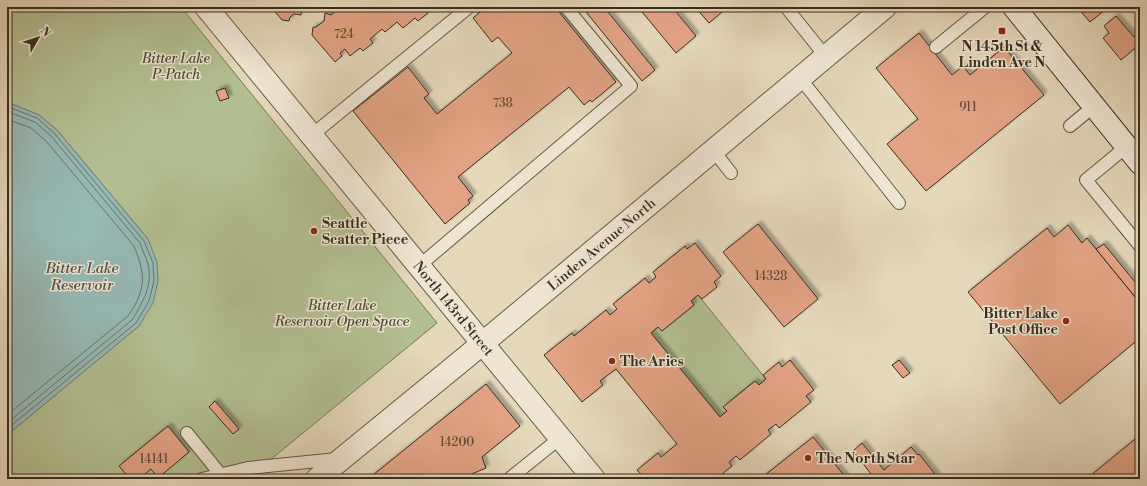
<svg xmlns="http://www.w3.org/2000/svg" width="1147" height="486" font-family="'Libre Bodoni',serif">
<defs>
<filter id="shadow"><feDropShadow dx="3.5" dy="-3.5" stdDeviation="1" flood-color="#0004"/></filter>
</defs>
<rect width="100%" height="100%" fill="#e5d8bb"/>
<filter id="stains"><feTurbulence type="fractalNoise" baseFrequency=".005" numOctaves="4"/><feColorMatrix values="0 0 0 0 .2 0 0 0 0 .09 0 0 0 0 .02 0 0 0 .5 -.17"/></filter>
<radialGradient id="worn" r=".72"><stop offset=".6" stop-color="#630" stop-opacity="0"/><stop offset="1" stop-color="#630" stop-opacity=".3"/></radialGradient>
<g fill="#b3bf91" stroke="#767658">
<polygon points="7,7 181,7 437,323 247,479 7,479 7,435 139,326 148,239 57,130 39,115 12,104 7,104"/>
<polygon points="698,295 766,379 759,385 755,381 723,407 727,411 720,417 651,333 658,327 662,331 694,305 691,301"/>
</g>
<polygon fill="#96b9b4" stroke="#708178" points="7,104 12,104 39,115 57,130 148,239 157,262 158,281 153,303 139,326 7,435"/>
<g fill="none" stroke-linecap="round" stroke-linejoin="round">
<g stroke="#677369" stroke-width="1">
<polyline points="7,108 11,108 37,118 54,133 144,241 153,263 154,281 149,301 136,323 7,429"/>
<path d="M7,113H11L35,122L51,136L140,243C142,250 146,257 148,264C153,285 143,302 132,320L7,423"/>
<path d="M7,119L31,128L46,141L134,246C141,264 146,278 139,296C137,303 132,310 128,316L7,415"/>
</g>
</g>
<g fill="#e2a384" stroke="#382d1e" filter="url(#shadow)">
<polygon points="271,7 304,7 304,8 302,8 301,15 294,14 290,17 289,21 282,20"/>
<polygon points="339,7 428,7 425,10 428,13 418,21 415,18 403,28 397,22 385,32 382,29 370,39 373,43 363,51 360,48 350,56 345,49 340,53 342,56 335,62 312,35 313,27 316,27 324,21 325,13 331,15 338,9"/>
<polygon points="486,7 555,7 616,82 592,102 590,100 584,105 569,87 458,177 473,196 468,200 470,203 445,224 353,111 408,67 429,94 424,98 437,114 512,53 498,37 492,42 473,18"/>
<polygon points="582,7 604,7 655,70 642,81"/>
<polygon points="638,7 672,7 696,36 676,53"/>
<polygon points="695,7 728,7 709,23"/>
<polygon points="1077,7 1105,7 1106,9 1090,22"/>
<polygon points="1116,16 1134,37 1138,33 1140,35 1140,44 1121,60 1103,38 1109,33 1104,26"/>
<polygon points="919,33 952,75 963,66 970,75 1004,47 1044,95 926,191 887,144 918,119 876,68"/>
<polygon points="225,88 229,98 220,101 216,91"/>
<polygon points="758,224 818,299 784,327 723,252"/>
<polygon points="1068,225 1082,243 1087,238 1140,303 1140,338 1060,404 968,292 1047,228 1054,237"/>
<polygon points="695,243 721,276 714,282 717,287 702,299 698,295 691,301 694,305 662,331 658,327 651,333 720,417 727,411 723,407 755,381 759,385 766,379 763,375 779,362 782,367 790,360 814,390 806,396 811,402 779,428 776,424 768,430 771,434 740,460 736,456 729,462 732,466 716,479 645,479 637,470 658,453 661,457 677,444 616,369 600,381 603,385 582,402 544,355 572,333 574,336 606,310 610,315 617,309 613,304 645,278 649,283 656,277 653,272 685,246 687,249"/>
<polygon points="1104,244 1140,288 1140,303 1096,249"/>
<polygon points="899,360 910,373 903,378 892,365"/>
<polygon points="486,384 520,426 482,457 486,468 460,479 368,479"/>
<polygon points="215,401 239,429 233,434 209,407"/>
<polygon points="168,426 189,452 158,478 151,469 139,479 130,479 119,466"/>
<polygon points="1140,435 1140,479 1093,479 1090,476"/>
<polygon points="813,437 847,479 760,479"/>
<polygon points="862,443 884,470 911,447 918,455 919,454 939,479 875,479 853,451"/>
</g>
<g fill="none" stroke-linecap="round" stroke-linejoin="round">
<defs>
<g id="service">
<polyline points="786,7 826,57"/>
<polyline points="936,47 985,7"/>
<polyline points="800,78 899,203"/>
<polyline points="1070,126 1094,106"/>
<polyline points="312,135 469,7"/>
<polyline points="1126,147 1086,180 1140,246"/>
<polyline points="713,150 731,173"/>
<polyline points="419,266 631,86 566,7"/>
<polyline points="187,433 221,475"/>
<polyline points="202,479 248,468 337,459"/>
<polyline points="509,479 560,438"/>
</g>
<g id="minor">
<path id="s1" d="M206,7L594,479"/>
</g>
<g id="tertiary">
<path id="s2" d="M317,479L465,358L885,7"/>
</g>
<polyline id="secondary" points="1014,7 1140,163"/>
</defs>
<use href="#service" stroke="#635845" stroke-width="14"/>
<use href="#minor" stroke="#635845" stroke-width="24"/>
<use href="#tertiary" stroke="#635845" stroke-width="24"/>
<use href="#secondary" stroke="#382d1e" stroke-width="24"/>
<use href="#service" stroke="#eee6d3" stroke-width="12"/>
<use href="#minor" stroke="#eee6d3" stroke-width="22"/>
<use href="#tertiary" stroke="#eee6d3" stroke-width="22"/>
<use href="#secondary" stroke="#eee6d3" stroke-width="22"/>
</g>
<g fill="#8f2418" stroke="#eee6d3" stroke-width="1.5">
<rect x="998" y="27" width="8" height="8" rx="2"/>
<circle cx="314" cy="231" r="4"/>
<circle cx="1066" cy="321" r="4"/>
<circle cx="612" cy="361" r="4"/>
<circle cx="808" cy="458" r="4"/>
</g>
<g text-anchor="middle" stroke-width="3" stroke-linejoin="round" paint-order="stroke">
<g font-size="12" fill="#624a38">
<text x="344" y="38">724</text>
<text x="503" y="107">738</text>
<text x="968" y="111">911</text>
<text x="771" y="280">14328</text>
<text x="457" y="446">14200</text>
<text x="154" y="463">14141</text>
</g>
<g font-size="14" font-weight="bold" fill="#382d1e" stroke="#eee6d3" text-anchor="start">
<text x="1002" y="51" text-anchor="middle">N 145th St &amp;<tspan x="1002" dy="16">Linden Ave N</tspan></text>
<text x="322" y="228">Seattle<tspan x="322" dy="16">Scatter Piece</tspan></text>
<text x="1058" y="318" text-anchor="end">Bitter Lake<tspan x="1058" dy="16">Post Office</tspan></text>
<text x="620" y="366">The Aries</text>
<text x="816" y="463">The North Star</text>
</g>
<g font-size="14" font-style="italic" fill="#514a35" stroke="#eee6d3">
<text x="176" y="63">Bitter Lake<tspan x="176" dy="16">P-Patch</tspan></text>
<text x="342" y="310">Bitter Lake<tspan x="342" dy="16">Reservoir Open Space</tspan></text>
</g>
<g font-size="14" fill="#382d1e" stroke="#eee6d3">
<text dy="5" stroke="none"><textPath href="#s2" startOffset="369">Linden Avenue North</textPath></text>
<text dy="5" stroke="none"><textPath href="#s1" startOffset="390">North 143rd Street</textPath></text>
</g>
<g font-size="15" font-style="italic" fill="#505044" stroke="#eee6d3">
<text x="82" y="273">Bitter Lake<tspan x="82" dy="17">Reservoir</tspan></text>
</g>
</g>
<rect width="1147" height="486" fill="none" stroke="#e5d8bb" stroke-width="24"/>
<rect x="8" y="8" width="1131" height="470" fill="none" stroke="#382d1e" stroke-width="2"/>
<rect x="12" y="12" width="1123" height="462" fill="none" stroke="#382d1e"/>
<g transform="translate(38 38) rotate(51)" stroke="#eee6d3" stroke-width="3" paint-order="stroke">
<path d="M0-3L7 15L0 10L-7 15Z" fill="#382d1e"/>
<text y="-6" font-size="11" font-weight="bold" text-anchor="middle" fill="#382d1e">N</text>
</g>
<rect width="100%" height="100%" filter="url(#stains)"/>
<rect width="100%" height="100%" fill="url(#worn)"/>
</svg>
